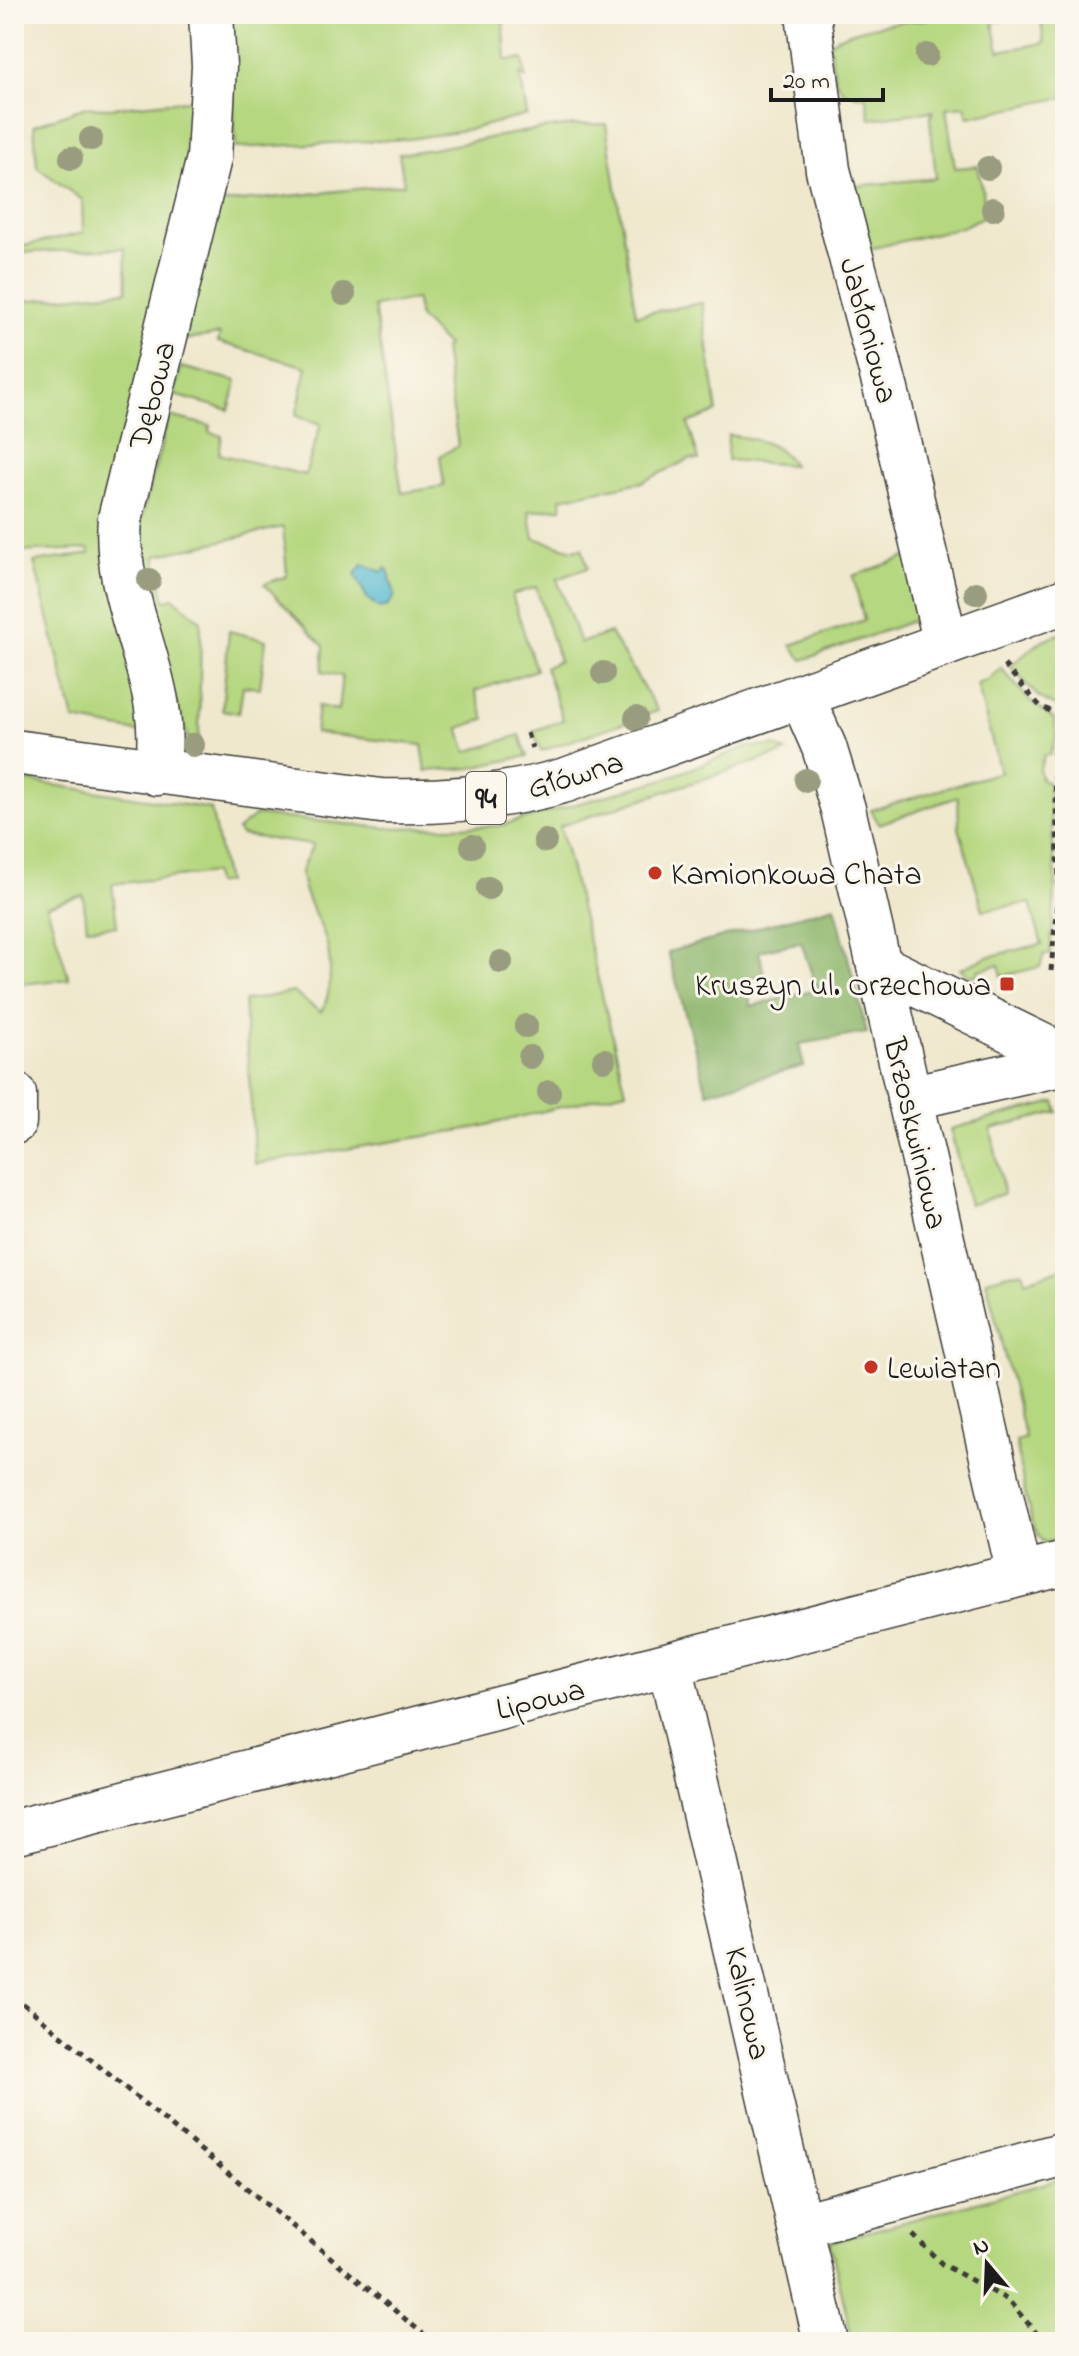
<svg xmlns="http://www.w3.org/2000/svg" width="1079" height="2356" font-family="'Indie Flower',sans-serif">
<rect width="100%" height="100%" fill="#fbf7ec"/>
<filter id="ink" filterUnits="userSpaceOnUse"><feTurbulence type="fractalNoise" baseFrequency=".0125" numOctaves="2"/><feDisplacementMap in="SourceGraphic" scale="16" xChannelSelector="R" yChannelSelector="G"/><feConvolveMatrix kernelMatrix="1 2 1 2 8 2 1 2 1" color-interpolation-filters="sRGB"/></filter>
<filter id="wash" filterUnits="userSpaceOnUse"><feTurbulence type="fractalNoise" baseFrequency=".006" numOctaves="4" result="noise"/><feDisplacementMap in="SourceGraphic" scale="32" xChannelSelector="R" yChannelSelector="G"/><feGaussianBlur stdDeviation="1.8" result="paint"/><feColorMatrix in="noise" values="0 0 0 0 0 0 0 0 0 0 0 0 0 0 0 0 0 1.4 0 .05"/><feComposite in="paint" operator="in"/></filter>
<g filter="url(#wash)">
<rect width="100%" height="100%" fill="#efe8cd"/>
<g fill="#b5d77f" stroke="#687a4e" stroke-width="2" fill-rule="evenodd">
<polygon points="228,14 503,14 506,60 523,59 526,78 520,74 527,115 471,129 410,139 236,148"/>
<path d="M971,14H1003L1004,20L993,22L999,51L1044,43L1041,20L1047,19L1046,14H1065V97L968,117L965,106L946,108L955,168L978,166L987,215L962,227L865,250L845,187L936,178L930,119L933,111L870,119L866,97L844,92L835,79L829,43C858,22 934,19 971,14Z"/>
<polygon points="198,99 187,186 108,531 143,733 74,720 34,562 90,554 89,549 14,552 14,302 127,291 125,248 14,253 14,248 83,233 82,200 37,167 34,125 86,107 109,108"/>
<path d="M606,124L636,315L702,303L717,412L688,423L699,460L690,459L642,482L561,498L562,508L529,511L534,538L573,550L582,548L588,568L557,579L580,643L610,633L658,711L541,751L533,731L563,720L545,667L559,661L536,587L512,595L536,670L475,691L485,719L459,728L467,752L520,735L527,756L471,768L426,771L422,745L315,733L318,706L338,710L342,676L322,672L324,646L264,584L287,576L283,527L155,556L165,600L174,598L201,621L199,738L188,739L130,561L169,416L211,426L209,432L222,436L219,454L305,475L321,424L296,416L307,367L218,342L220,334L184,340L212,204L404,184L399,154C471,145 532,124 606,124ZM416,299L419,317L447,346L444,348L458,446L440,456L444,486L402,493L374,306Z"/>
<polygon points="181,367 237,381 229,410 174,395"/>
<path d="M728,435C752,438 780,442 793,465L727,460Z"/>
<polygon points="909,556 926,616 803,660 791,645 864,620 853,576"/>
<polygon points="229,631 266,640 260,688 243,686 239,713 222,710"/>
<path d="M1065,632V691L1058,697L1065,703V708C1041,706 1025,682 1010,666L1043,640Z"/>
<polygon points="1001,668 1029,700 1054,719 1057,736 1050,755 1044,755 1039,771 1042,780 1048,783 1056,880 1050,955 1044,954 1040,967 1002,976 999,965 978,970 978,974 971,976 960,969 987,957 1042,944 1030,903 983,910 959,828 958,797 879,824 871,810 1000,772 977,684 988,680"/>
<path d="M774,746L786,752L560,826L626,1091L475,1128L255,1164L244,1001L293,992L321,1012C334,991 332,950 321,927C313,910 303,894 301,874C301,865 309,854 313,845L241,835L237,830L256,815L385,828L499,826L665,779L746,747Z"/>
<polygon points="14,779 211,809 226,882 215,884 213,873 112,884 117,926 87,928 83,895 47,906 69,979 14,985"/>
<polygon points="1055,1102 1058,1112 991,1129 1004,1194 969,1205 950,1129"/>
<path d="M1065,1267V1537L1045,1543C1027,1529 1021,1464 1016,1441L1025,1438L986,1280L1022,1271L1025,1281Z"/>
<polygon points="1065,2178 1065,2342 853,2342 830,2242"/>
</g>
<path fill="#90b86e" stroke="#566a45" stroke-width="2" fill-rule="evenodd" d="M835,906L867,1033L799,1044L804,1066L707,1092L668,952ZM801,942L817,990L751,1006L745,979L764,974L759,951Z"/>
<polygon fill="#51b8d0" stroke="#366a76" stroke-width="2" points="363,564 382,572 385,568 388,570 395,595 388,606 379,608 367,598 355,574"/>
</g>
<g filter="url(#ink)">
<g fill="none" stroke-linecap="round" stroke-linejoin="round">
<defs>
<g id="minor">
<polyline points="808,14 828,170 886,390 946,644"/>
<polyline points="802,697 824,747 843,809 1019,1574"/>
<path d="M156,773C175,686 112,607 120,519L209,158L214,66L211,14"/>
<polyline points="879,966 1065,1057"/>
<polyline points="14,1094 14,1122"/>
<polyline points="909,1098 1065,1063"/>
<polyline points="670,1665 826,2342"/>
<polyline points="14,1832 1065,1563"/>
<polyline points="801,2225 1065,2154"/>
</g>
<path id="major" d="M14,752L381,801C445,803 504,798 566,780L1065,601"/>
</defs>
<use href="#minor" stroke="#3c3b37" stroke-width="47"/>
<use href="#major" stroke="#3c3b37" stroke-width="47"/>
<g stroke="#3c3b37" stroke-width="5" stroke-dasharray="6 6" stroke-linecap="butt">
<polyline points="1004,665 1040,706 1065,718"/>
<polyline points="527,733 532,748"/>
<polyline points="1059,917 1065,903"/>
<polyline points="1051,971 1059,879 1054,752 1065,727"/>
<polyline points="14,1996 433,2342"/>
<polyline points="913,2235 942,2264 1008,2300 1044,2342"/>
</g>
<use href="#minor" stroke="#fff" stroke-width="44"/>
<use href="#major" stroke="#fff" stroke-width="44"/>
</g>
<g fill="#999c7f">
<circle cx="927" cy="55" r="12"/>
<circle cx="91" cy="139" r="12"/>
<circle cx="71" cy="158" r="12"/>
<circle cx="988" cy="168" r="12"/>
<circle cx="993" cy="209" r="12"/>
<circle cx="344" cy="294" r="12"/>
<circle cx="149" cy="580" r="12"/>
<circle cx="976" cy="593" r="12"/>
<circle cx="603" cy="673" r="12"/>
<circle cx="636" cy="718" r="12"/>
<circle cx="193" cy="745" r="12"/>
<circle cx="806" cy="780" r="12"/>
<circle cx="545" cy="841" r="12"/>
<circle cx="472" cy="846" r="12"/>
<circle cx="488" cy="888" r="12"/>
<circle cx="501" cy="962" r="12"/>
<circle cx="526" cy="1026" r="12"/>
<circle cx="530" cy="1057" r="12"/>
<circle cx="604" cy="1060" r="12"/>
<circle cx="549" cy="1092" r="12"/>
</g>
</g>
<g fill="#c8321e" stroke="#fbf7ec" stroke-width="3">
<circle cx="655" cy="873" r="8"/>
<rect x="999" y="976" width="16" height="16" rx="4"/>
<circle cx="871" cy="1367" r="8"/>
</g>
<g text-anchor="middle" stroke-width="6" stroke-linejoin="round" paint-order="stroke">
<rect fill="#fbf7ec" stroke="#5f5e5a" stroke-width="2" x="466" y="772" width="40" height="52" rx="6"/>
<g font-size="30" font-weight="bold" fill="#1c1c1c">
<text x="486" y="808">94</text>
</g>
<g font-size="32" fill="#1c1c1c" stroke="#fbf7ec">
<text transform="translate(870 330) rotate(75)" y="11">Jabłoniowa</text>
<text transform="translate(151 395) rotate(-76)" y="11">Dębowa</text>
<text transform="translate(575 774) rotate(-17)" y="11">Główna</text>
<text transform="translate(917 1133) rotate(77)" y="11">Brzoskwiniowa</text>
<text transform="translate(540 1698) rotate(-14)" y="11">Lipowa</text>
<text transform="translate(749 2003) rotate(77)" y="11">Kalinowa</text>
</g>
<g font-size="32" fill="#1c1c1c" stroke="#fbf7ec" text-anchor="start">
<text x="671" y="884">Kamionkowa Chata</text>
<text x="991" y="995" text-anchor="end">Kruszyn ul. Orzechowa</text>
<text x="887" y="1378">Lewiatan</text>
</g>
</g>
<rect width="1079" height="2356" fill="none" stroke="#fbf7ec" stroke-width="48"/>
<g transform="translate(987 2264) rotate(341)" stroke="#fbf7ec" stroke-width="6" paint-order="stroke">
<path d="M0-6L14 30L0 20L-14 30Z" fill="#1c1c1c"/>
<text y="-12" font-size="22" font-weight="bold" text-anchor="middle" fill="#1c1c1c">N</text>
</g>
<path d="M771 88v12h112v-12" fill="none" stroke="#1c1c1c" stroke-width="4"/>
<text x="783" y="88" font-size="24" fill="#1c1c1c" stroke="#fbf7ec" stroke-width="6" paint-order="stroke">20 m</text>
</svg>
